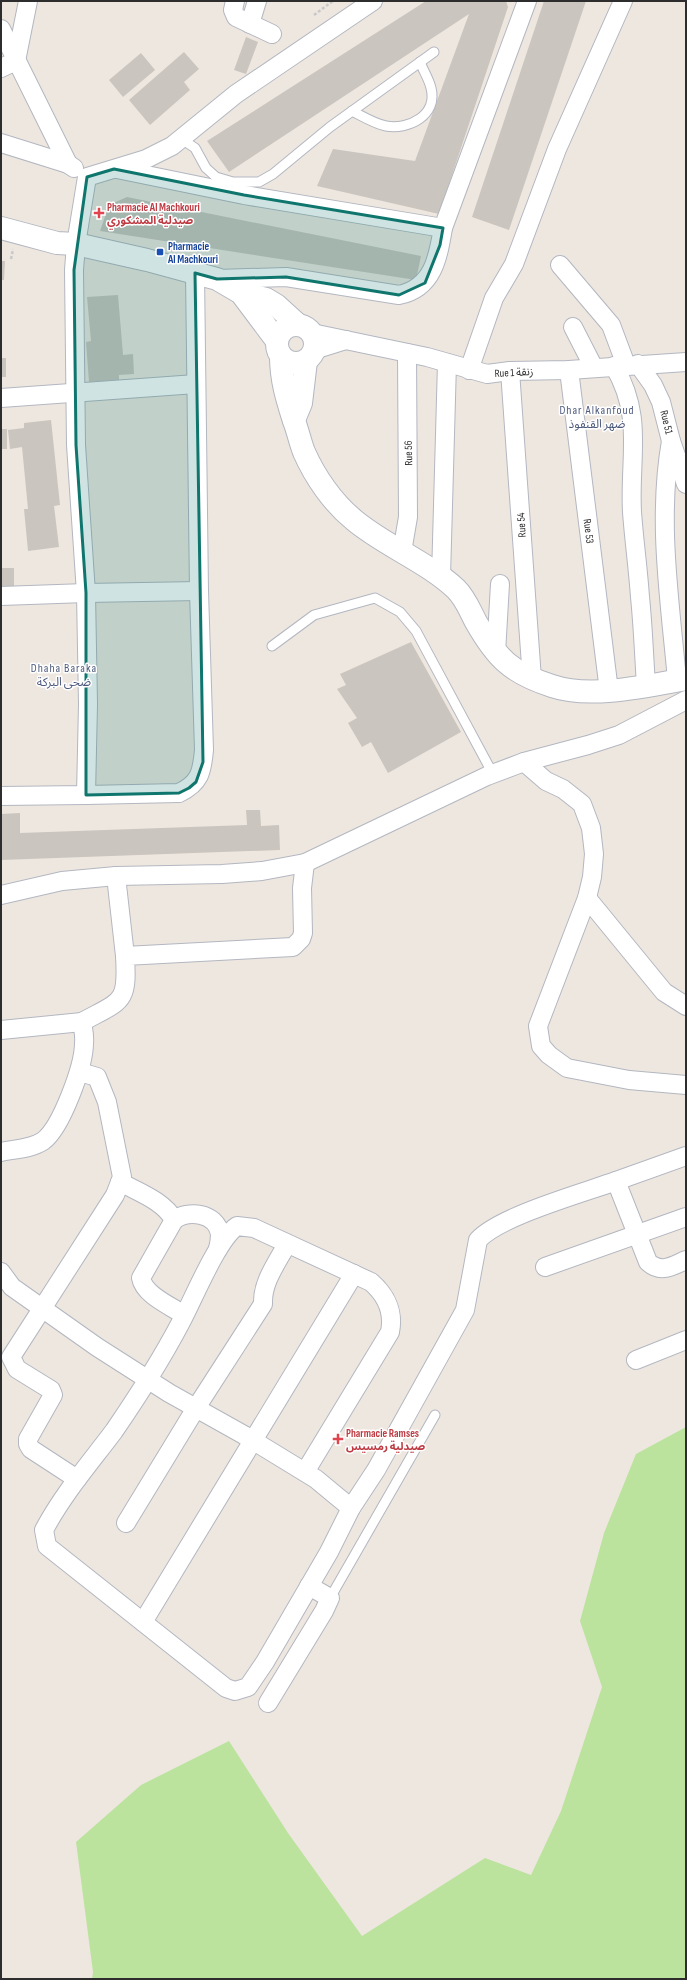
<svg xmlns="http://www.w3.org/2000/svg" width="687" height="1980" font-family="'Sofia Sans Condensed','Noto Sans Arabic',sans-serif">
<rect width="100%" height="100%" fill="#eee7e0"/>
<polygon fill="#bbe39e" points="686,1427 686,1979 92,1979 93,1972 76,1842 141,1785 229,1741 288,1833 362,1936 485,1858 531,1875 561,1811 602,1687 580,1621 604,1533 636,1454"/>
<g fill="#cac5be">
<polygon points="426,1 506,1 508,7 439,214 317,186 333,149 415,161 469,14 229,172 207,141"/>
<polygon points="544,1 586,1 509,230 472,217"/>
<polygon points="246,37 258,42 246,74 234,70"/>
<polygon points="184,52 199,69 184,82 190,90 150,125 129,100"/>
<polygon points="141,53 155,70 123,97 109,80"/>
<polygon points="127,197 421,256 416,280 100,231 109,205"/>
<polygon points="1,261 5,261 4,280 1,280"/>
<polygon points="118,295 123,355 133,354 134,374 119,375 119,380 89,382 86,342 91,341 87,297"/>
<rect x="1" y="358" width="5" height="19"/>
<polygon points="51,420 60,505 54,506 59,547 28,551 24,509 28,509 22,447 10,449 8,430 24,428 24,423"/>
<rect x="1" y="429" width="6" height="20"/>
<rect x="1" y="568" width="13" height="21"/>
<polygon points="411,642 461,732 388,773 371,742 362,747 348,723 357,718 337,689 346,685 340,674"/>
<polygon points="246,810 260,810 261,826 279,825 280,850 1,860 1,814 20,813 20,833 247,825"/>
</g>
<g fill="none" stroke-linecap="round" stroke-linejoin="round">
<defs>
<g id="lane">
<path d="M352,111C362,116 375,124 386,126C409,130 438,115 431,88C429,79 423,70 420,62"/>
<polyline points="180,138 195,148 206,168 216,177 233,182 259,182 273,174 330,127 434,52"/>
<polyline points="272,646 314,615 375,598 400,612 416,631 493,774"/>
<polyline points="330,1598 435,1415"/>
</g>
<g id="street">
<polyline points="235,1 233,10 236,17 272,34"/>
<polyline points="250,24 257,1"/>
<polyline points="1,29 68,164"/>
<polyline points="1,68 16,61 28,1"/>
<polyline points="1,143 68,164 74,168"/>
<polyline points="117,169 244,195 443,228"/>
<polyline points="560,265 611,325 626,365"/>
<path d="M217,279L286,277L399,295C433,288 438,258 443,228L527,1"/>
<polyline points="573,327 594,368"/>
<polyline points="312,333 427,357 487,374 510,371 569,370 686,362"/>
<polyline points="314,350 346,340"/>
<polyline points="638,364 653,385 661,402 671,441 686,484"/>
<path d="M614,366C644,417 629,457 632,512C634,540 638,568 640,597C643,626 644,656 646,685"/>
<polyline points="469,370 494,298 514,264 557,149 623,1"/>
<polyline points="569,370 609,691"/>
<polyline points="510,371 532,679"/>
<polyline points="1,398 196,384"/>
<path d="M671,441C657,520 670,601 677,680"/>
<polyline points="402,552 408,517 407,353"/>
<polyline points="441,577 447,363"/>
<polyline points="1,596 86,593 199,591"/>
<polyline points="496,653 500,584"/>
<polyline points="524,762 546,781 563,789 582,804 591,828 594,854 592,877 587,898 538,1026 541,1046 549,1055 567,1068 629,1080 686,1085"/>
<path d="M86,795L179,793C200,783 202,772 204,750L199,591L195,273"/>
<polyline points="1,796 86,795 88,704 86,593 76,445 74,270 76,244 87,177 146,159 172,146 236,94 373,1"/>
<polyline points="116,876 125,956"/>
<polyline points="1,895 62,881 116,876 222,874 262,871 305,863 487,776 524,762 588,745 619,735 686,700"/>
<polyline points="587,898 664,992 686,1006"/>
<polyline points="1,1030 82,1022"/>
<path d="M1,1152C14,1149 31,1149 43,1141C61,1128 84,1066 84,1043C85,1036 83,1029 82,1022C122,1000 128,1004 125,956L293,947L301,939L303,933L302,888L305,863"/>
<path d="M686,1156L616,1181L648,1262C661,1274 672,1266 686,1260"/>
<path d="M120,1182C138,1192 164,1201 174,1220L141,1278C144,1295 171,1306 184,1315"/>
<path d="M174,1220C188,1210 216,1212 220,1234C220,1238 219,1245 218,1249"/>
<polyline points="545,1267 686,1217"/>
<path d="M1,1272L12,1287L97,1347L169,1393L244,1435L316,1479L351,1508L329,1552L265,1662L248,1687L235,1691L226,1688L47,1546L44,1530C63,1494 90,1463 114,1431C138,1396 161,1360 181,1322C194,1298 217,1240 237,1226L254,1228L371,1282C386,1295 394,1312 390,1332L305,1472"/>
<polyline points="636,1360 686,1340"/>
<polyline points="77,1479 31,1449 28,1444 28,1439 53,1395 51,1390 17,1369 11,1357 115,1195 122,1177 107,1102 97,1077 80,1072"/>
<path d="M351,1508L376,1470L465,1310L478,1240C500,1216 583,1193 616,1181"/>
<path d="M126,1523L196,1408L263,1304C262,1282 277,1263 287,1244"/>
<polyline points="143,1622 354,1274"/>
<polyline points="268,1703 324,1611 330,1598 309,1586"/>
</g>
<g id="secondary">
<polyline points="1,228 57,243 76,244 147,260 217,279 241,293 266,299 276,305 298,325"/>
<polyline points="241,293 277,341"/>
<circle cx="296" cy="344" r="19"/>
<path d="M281,356C281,380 287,399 294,421C298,431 300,442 304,452C315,477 333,503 354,520C385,546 426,561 456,589C466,599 470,611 476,622C497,659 512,673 552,686C590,699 647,686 686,679"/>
<polyline points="294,420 301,403 306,361"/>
</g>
</defs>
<use href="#lane" stroke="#b3b7c0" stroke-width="11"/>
<use href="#street" stroke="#b3b7c0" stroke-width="20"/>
<use href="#secondary" stroke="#b3b7c0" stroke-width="24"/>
<g stroke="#c8c8c8" stroke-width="2.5" stroke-dasharray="3 2" stroke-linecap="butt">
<polyline points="314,15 333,1"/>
<polyline points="11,259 13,249"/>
</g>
<use href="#lane" stroke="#fff" stroke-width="9"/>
<use href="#street" stroke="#fff" stroke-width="18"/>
<use href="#secondary" stroke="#fff" stroke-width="22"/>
</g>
<path fill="#0f766e" fill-opacity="0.2" stroke="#0f766e" stroke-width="3" stroke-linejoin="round" d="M114,169L244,195L443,228L440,245L425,283L399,295L286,277L217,279L195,273L203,762L196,782L189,788L179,793L86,795V593L76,445L74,270L87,177Z"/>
<g fill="#e0444e" stroke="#fff" stroke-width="1.5">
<path d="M97 207h4v4h4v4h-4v4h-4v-4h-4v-4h4z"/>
<path d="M336 1433h4v4h4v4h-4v4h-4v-4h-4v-4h4z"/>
</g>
<rect fill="#1a4fb4" stroke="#fff" stroke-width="1.5" x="156" y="248" width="8" height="8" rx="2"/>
<g text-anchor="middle" stroke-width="3" stroke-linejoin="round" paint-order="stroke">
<g font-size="11" font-weight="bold" fill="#be3a42" stroke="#fff" text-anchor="start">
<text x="107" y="211">Pharmacie Al Machkouri<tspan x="107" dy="13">صيدلية المشكوري</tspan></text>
<text x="346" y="1437">Pharmacie Ramses<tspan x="346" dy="13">صيدلية رمسيس</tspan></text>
</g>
<g font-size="11" font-weight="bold" fill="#164399" stroke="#fff" text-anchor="start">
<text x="168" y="250">Pharmacie<tspan x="168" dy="13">Al Machkouri</tspan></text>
</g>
<g font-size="11" fill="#2d2d2d" stroke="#fff">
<text transform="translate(514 372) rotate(-3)" y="4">Rue 1 زنقة</text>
<text transform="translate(667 422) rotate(76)" y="4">Rue 51</text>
<text transform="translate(408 453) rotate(-91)" y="4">Rue 56</text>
<text transform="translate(521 525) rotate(-94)" y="4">Rue 54</text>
<text transform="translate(589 531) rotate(83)" y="4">Rue 53</text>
</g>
<g font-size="12" letter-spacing="1" fill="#4d5a7d" stroke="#fff">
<text x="597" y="414">Dhar Alkanfoud<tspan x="597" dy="14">ضهر القنفوذ</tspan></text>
<text x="64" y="672">Dhaha Baraka<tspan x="64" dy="14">ضحى البركة</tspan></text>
</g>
</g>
<rect width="687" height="1980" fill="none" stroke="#2d2d2d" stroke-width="4"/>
</svg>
